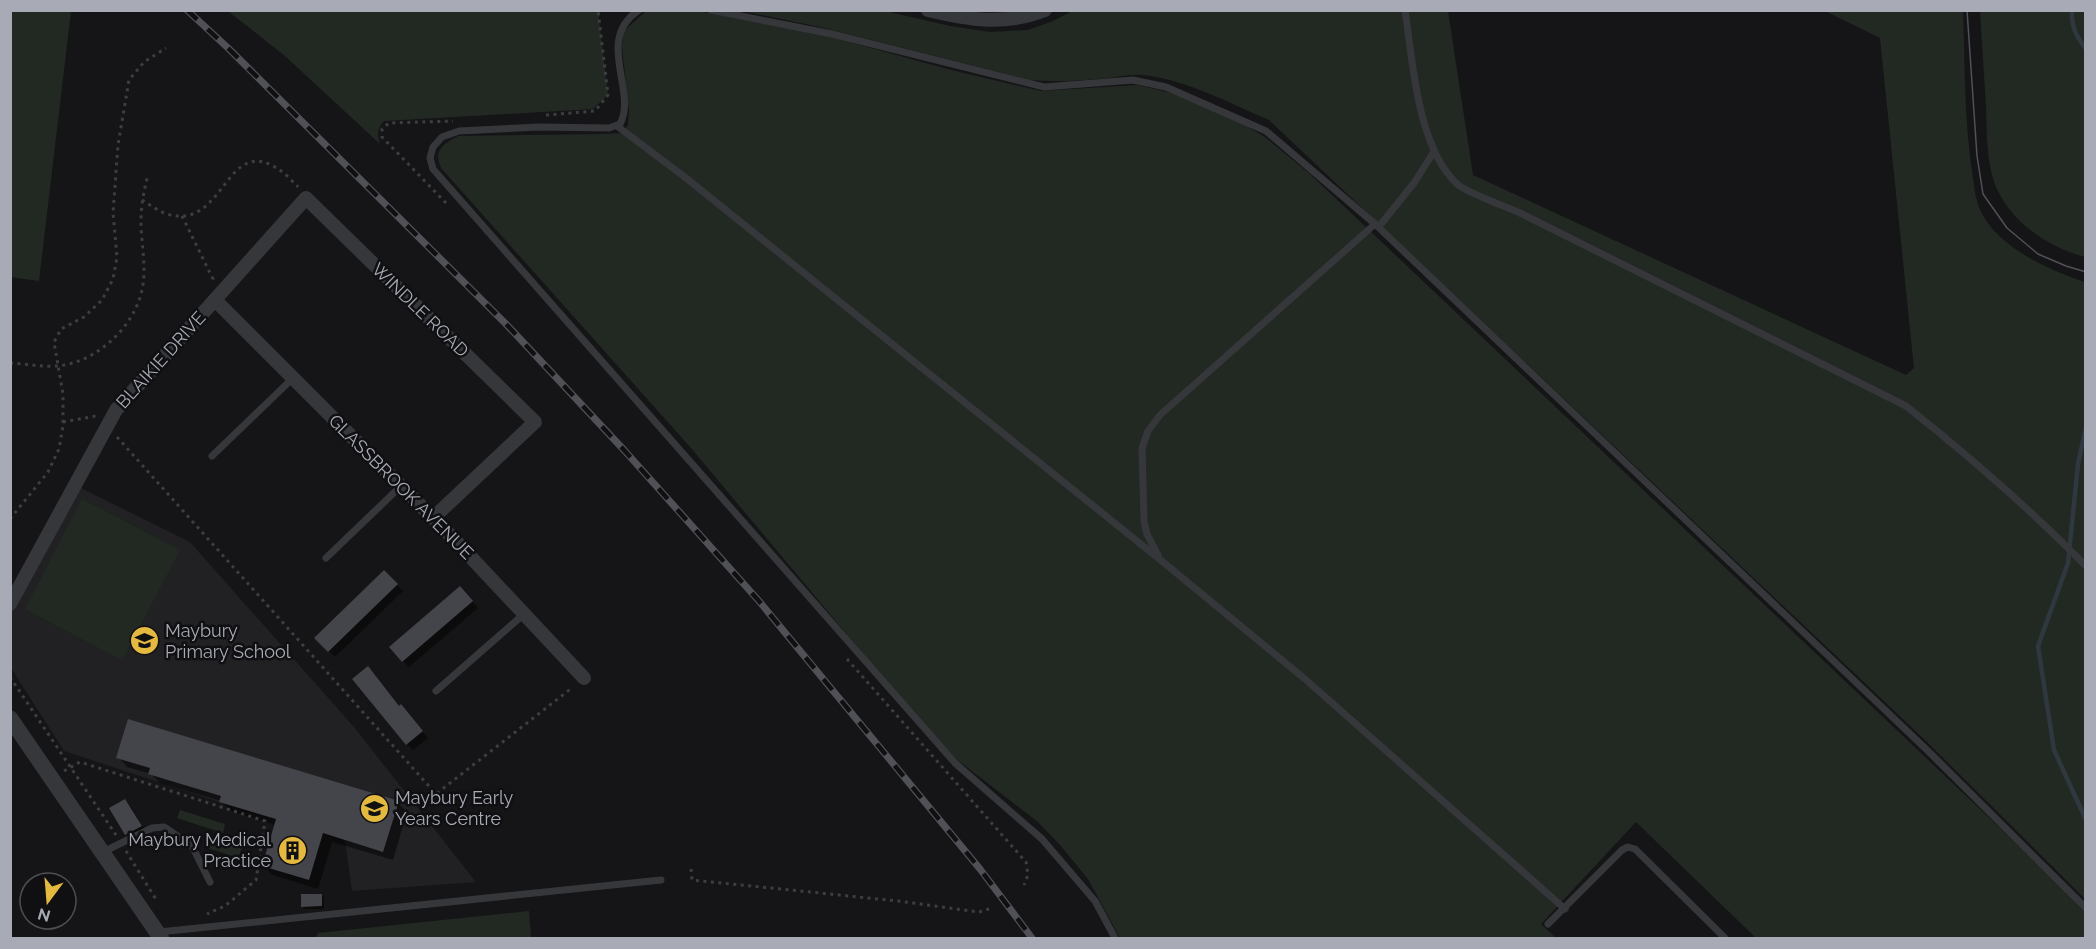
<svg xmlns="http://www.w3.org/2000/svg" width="2096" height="949" font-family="Raleway,sans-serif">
<rect width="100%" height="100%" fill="#151517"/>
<polygon fill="#212124" points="77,486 190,542 354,727 476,882 352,891 345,840 219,802 64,751 11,668 10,614"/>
<g fill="#222923">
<polygon points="11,10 71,11 39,281 11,277"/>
<path d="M1074,10L1448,11L1473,175L1906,375L1914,368L1880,38L1825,11H1963C1965,64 1964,118 1972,171C1974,184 1975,200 1981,212C1998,247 2050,271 2085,282V899L1925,740L1269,120C1229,103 1187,80 1144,75C1128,74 1114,78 1098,79C1075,81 1053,82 1030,80L820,27L742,11H885L950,26L990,32L1028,30L1053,21Z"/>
<path d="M228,11H598L608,95L593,109L384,121C377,129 377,134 380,144L285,56Z"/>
<path d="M653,11H696L739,17L816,33L951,70L1041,91L1137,85L1168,92L1233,118L1265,137L1311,175L2058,883L2085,910V938H1756L1636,822L1541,924L1556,938H1120L1088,879L1060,845L1038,822L942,748L691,448L441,168C433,150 443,144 458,136L604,134L622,133L628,125L629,111L622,47L624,31L645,12Z"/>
<path d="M1980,11H2085V257C2051,248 2016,226 1999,193C1986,169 1987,134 1986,107C1984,75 1982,43 1980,11Z"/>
<polygon points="82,499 180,550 122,660 25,609"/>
<polygon points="180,810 225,824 223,833 177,818"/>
<polygon points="211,838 242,848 238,858 208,848"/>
<polygon points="529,911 531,938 316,938 318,933"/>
</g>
<g fill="#0007">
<polygon points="384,572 403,591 335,657 316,638"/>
<polygon points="466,594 478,608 409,667 403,661"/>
<polygon points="407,712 428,738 413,750 407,744"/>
<polygon points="118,757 398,803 407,812 393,860 332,842 318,889 273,875 263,865 276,825 231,811 221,801 160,783 151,774 127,767"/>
<polygon points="125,801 131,807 147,833 132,840 126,834"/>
<polygon points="322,895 324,898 324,909 305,909 303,906"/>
</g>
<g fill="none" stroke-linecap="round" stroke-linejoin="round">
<g stroke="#2f373f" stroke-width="4.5">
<path d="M2072,10C2071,26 2076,36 2086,49"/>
<polyline points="2086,427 2078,464 2068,563 2038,646 2054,750 2086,820"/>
</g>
</g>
<g fill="#44454a">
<polygon points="384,570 398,584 328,652 314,638"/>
<polygon points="460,586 473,601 402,662 389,647"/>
<polygon points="368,666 399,706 401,704 423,731 406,745 352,679"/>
<polygon points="128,719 399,801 383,852 323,833 309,880 262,866 276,819 219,802 221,796 148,774 150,768 116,758"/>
<polygon points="125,799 142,826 125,835 109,808"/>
<polygon points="301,894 322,894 322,906 301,907"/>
</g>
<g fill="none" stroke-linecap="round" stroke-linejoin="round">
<g stroke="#3d3e42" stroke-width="3" stroke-dasharray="3 4.5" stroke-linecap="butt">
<polyline points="546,115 595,111 608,95 598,10"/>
<path d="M142,200C150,205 158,211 167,214C226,232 225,130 281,171C287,175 293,182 298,187"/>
<polyline points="446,203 382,137 382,129 389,123 453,121"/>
<polyline points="182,216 213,279 211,281"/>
<path d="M10,363C26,364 42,367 57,366C95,363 134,328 142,290C147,268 141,243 141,221C141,205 144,190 148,175"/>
<polyline points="63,422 96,416"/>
<polyline points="117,437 436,794 573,687"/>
<polyline points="10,519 48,472 59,449 63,426 63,394 54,342 61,329 84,317 102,300 113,279 117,257 113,213 118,145 129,80 144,62 166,48"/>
<polyline points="847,659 1026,862 1028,875 1024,885"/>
<polyline points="10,677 116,835"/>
<polyline points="64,771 80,762 265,821 256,880 225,906 207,914"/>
<polyline points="126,851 157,901"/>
<polyline points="691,869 692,880 898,901 979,912 992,908"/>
</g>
<g stroke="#36373b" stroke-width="7">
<path d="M639,10C594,40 638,91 620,124L609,128L538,127L459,131L442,137L433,147L430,158L433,169L955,763L1042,839L1095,901L1115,938"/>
<polyline points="711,10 832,34 1044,87 1133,80 1166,87 1266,131 1375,224 1927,750 2086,908"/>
<path d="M1405,10C1413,63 1417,146 1457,184C1465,192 1507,207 1520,213L1906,406C1969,456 2029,508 2086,566"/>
<polyline points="617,126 686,178 1163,562 1305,679 1565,909"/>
<polyline points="1381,224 1414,183 1433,153"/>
<polyline points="212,456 293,378"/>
<polyline points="1158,555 1147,534 1144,521 1142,448 1148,431 1160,415 1375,224"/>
<polyline points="326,558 401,486"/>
<polyline points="436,691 524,614"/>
<polyline points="103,852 152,828 164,827 192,846 210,882"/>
<polyline points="1548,924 1622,850 1628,847 1635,849 1725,938"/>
<polyline points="159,932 661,880"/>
</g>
<g stroke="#36373b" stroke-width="14">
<path d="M928,10C970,20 1004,26 1045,10"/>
<polyline points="215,300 452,537 584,678"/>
<polyline points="10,604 116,410 306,198 535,422 433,518"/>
</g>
<polyline stroke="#36373b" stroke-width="16" points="10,718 161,938"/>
<polyline stroke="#505156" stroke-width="1.5" points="1967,10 1977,156 1983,194 2007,228 2038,254 2066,266 2086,272"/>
<defs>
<polyline id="rail" points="187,10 228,48 506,324 624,450 759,601 980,869 1032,938"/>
</defs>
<use href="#rail" stroke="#505156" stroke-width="7"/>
<use href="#rail" stroke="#101012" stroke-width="4.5" stroke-dasharray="14" stroke-linecap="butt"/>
</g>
<defs>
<symbol id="school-disc" viewBox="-11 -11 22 22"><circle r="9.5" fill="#e4b940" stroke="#101012"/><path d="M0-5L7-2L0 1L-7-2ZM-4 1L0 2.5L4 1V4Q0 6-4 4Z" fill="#111"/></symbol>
<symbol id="building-disc" viewBox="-11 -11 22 22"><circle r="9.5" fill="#e4b940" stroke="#101012"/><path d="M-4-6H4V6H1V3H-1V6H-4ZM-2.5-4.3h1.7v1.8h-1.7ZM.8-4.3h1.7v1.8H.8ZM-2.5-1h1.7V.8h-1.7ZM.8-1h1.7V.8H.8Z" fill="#111"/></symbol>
</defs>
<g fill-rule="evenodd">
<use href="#school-disc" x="128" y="624" width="33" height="33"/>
<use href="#school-disc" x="358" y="792" width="33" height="33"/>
<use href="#building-disc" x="276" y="834" width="33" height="33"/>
</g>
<g text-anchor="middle" stroke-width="5" stroke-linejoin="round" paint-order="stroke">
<g font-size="18" fill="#a8abb6" stroke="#101012">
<text transform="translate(420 310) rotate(44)" y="6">WINDLE ROAD</text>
<text transform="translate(161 360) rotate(-48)" y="6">BLAIKIE DRIVE</text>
<text transform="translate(401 487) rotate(45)" y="6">GLASSBROOK AVENUE</text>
</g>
<g font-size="18" fill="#a8abb6" stroke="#101012" text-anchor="start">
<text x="165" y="637">Maybury<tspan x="165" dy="21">Primary School</tspan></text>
<text x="395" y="804">Maybury Early<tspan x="395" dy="21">Years Centre</tspan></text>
<text x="271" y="846" text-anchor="end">Maybury Medical<tspan x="271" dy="21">Practice</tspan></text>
</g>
</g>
<rect width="2096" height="949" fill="none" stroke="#a8abb6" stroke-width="24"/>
<g transform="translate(48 901) rotate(196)"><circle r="28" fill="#101012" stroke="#4d4e54" stroke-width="1.5"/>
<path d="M0-4.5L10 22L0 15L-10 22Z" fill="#e4b940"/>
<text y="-9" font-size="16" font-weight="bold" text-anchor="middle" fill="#a8abb6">N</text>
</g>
</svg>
